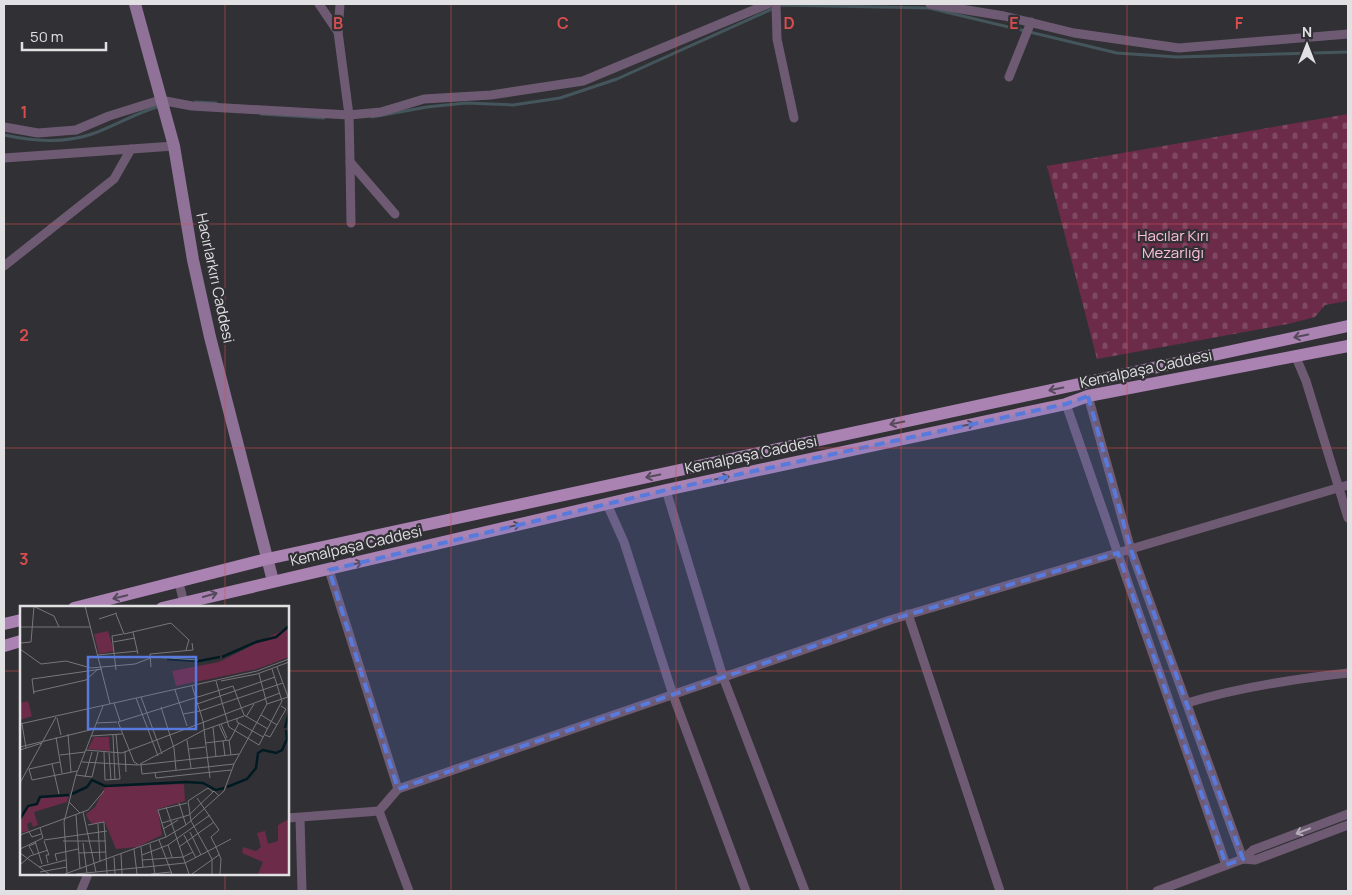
<svg xmlns="http://www.w3.org/2000/svg" width="1352" height="895" font-family="Manrope,sans-serif">
<defs>
<pattern id="cemetery-stones" width="16" height="16" patternUnits="userSpaceOnUse" patternTransform="scale(1.25)"><rect width="16" height="16" fill="#6b2b49"/><path d="M2 7V4a2 2 0 0 1 4 0v3zM10 15v-3a2 2 0 0 1 4 0v3z" fill="#804963"/></pattern>
</defs>
<rect width="100%" height="100%" fill="#313135"/>
<polygon fill="url(#cemetery-stones)" points="1348,114 1348,301 1325,305 1315,317 1288,324 1097,359 1047,166"/>
<g fill="none" stroke-linecap="round" stroke-linejoin="round">
<g stroke="#44565c" stroke-width="3">
<polyline points="195,102 216,103"/>
<polyline points="261,114 324,118"/>
<polyline points="372,117 427,107 466,103 513,105 560,98 617,79 781,5 929,8 1117,53 1177,57 1348,52"/>
<path d="M4,135C33,141 63,144 92,134C114,126 134,114 157,107"/>
</g>
<g stroke="#6e5b73" stroke-width="9">
<polyline points="319,4 338,32"/>
<polyline points="340,4 338,32 349,115 350,162"/>
<polyline points="776,4 777,39 794,118"/>
<polyline points="930,4 1004,16 1074,33 1179,48 1348,34"/>
<polyline points="1009,77 1031,22"/>
<polyline points="4,127 38,133 76,130 109,116 160,100 192,106 349,115 381,112 424,99 491,95 583,81 768,4"/>
<polyline points="4,158 174,146"/>
<polyline points="351,223 350,162 395,214"/>
<polyline points="4,266 114,179 131,149"/>
<polyline points="1295,355 1306,381 1348,518"/>
<polyline points="1088,396 1131,550 1243,859"/>
<polyline points="1066,404 1226,865"/>
<polyline points="666,490 723,677 805,891"/>
<polyline points="607,504 624,542 673,695 746,891"/>
<polyline points="329,570 398,789"/>
<polyline points="179,583 185,607"/>
<polyline points="908,614 1000,891"/>
<path d="M1187,703C1240,687 1293,679 1348,673"/>
<polyline points="288,818 379,811"/>
<polyline points="300,818 302,891"/>
<polyline points="1243,859 1255,860 1348,825"/>
<polyline points="81,891 88,874"/>
<polyline points="409,891 379,811 398,789 890,620 1348,485"/>
<polyline points="1157,891 1243,859 1253,850 1348,814"/>
</g>
<polyline stroke="#907197" stroke-width="12" points="135,4 174,146 193,260 210,337 273,581"/>
<g stroke="#aa83b3" stroke-width="12">
<polyline points="74,608 267,559 1348,326"/>
<polyline points="162,608 666,490 1066,404 1088,396 1348,346"/>
<polyline points="4,624 21,620"/>
<polyline points="4,646 21,641"/>
</g>
</g>
<defs><path id="oneway-shaft" d="M-6 0H5M1.5-3L5.5 0L1.5 3" fill="none" stroke-width="1.6" stroke-linecap="round" stroke-linejoin="round" transform="scale(1.25)"/></defs>
<g stroke="#554a5b">
<use href="#oneway-shaft" transform="translate(1301 336) rotate(168)"/>
<use href="#oneway-shaft" transform="translate(1056 389) rotate(168)"/>
<use href="#oneway-shaft" transform="translate(897 423) rotate(168)"/>
<use href="#oneway-shaft" transform="translate(967 425) rotate(-12)"/>
<use href="#oneway-shaft" transform="translate(653 476) rotate(168)"/>
<use href="#oneway-shaft" transform="translate(722 478) rotate(-12)"/>
<use href="#oneway-shaft" transform="translate(513 526) rotate(-13)"/>
<use href="#oneway-shaft" transform="translate(355 564) rotate(-13)"/>
<use href="#oneway-shaft" transform="translate(210 595) rotate(-16)"/>
<use href="#oneway-shaft" transform="translate(120 597) rotate(167)"/>
</g>
<use stroke="#b3abb7" href="#oneway-shaft" transform="translate(1303 831) rotate(159)"/>
<path fill="#587adc" fill-opacity="0.2" stroke="#587adc" stroke-width="4" stroke-dasharray="10 6" stroke-linejoin="round" d="M1088,396L1131,550L1243,859L1226,865L1118,553L890,620L398,789L329,570L666,490L1066,404Z"/>
<path fill="none" stroke="#d84d4e" stroke-width="1" stroke-opacity="0.55" d="M225,4V608M451,4V891M676,4V891M901,4V891M1127,4V891M4,224H1348M4,448H1348M4,671H21M288,671H1348M225,874V891"/>
<g text-anchor="middle" stroke-width="4.5" stroke-linejoin="round" paint-order="stroke">
<g font-size="15" fill="#fec0d9" stroke="#313135">
<text x="1173" y="241">Hacılar Kırı<tspan x="1173" dy="17">Mezarlığı</tspan></text>
</g>
<g font-size="15" fill="#e1e1e4" stroke="#313135">
<text transform="translate(215 278) rotate(78)" y="5">Hacırlarkırı Caddesi</text>
<text transform="translate(1146 369) rotate(-12)" y="5">Kemalpaşa Caddesi</text>
<text transform="translate(751 455) rotate(-12)" y="5">Kemalpaşa Caddesi</text>
<text transform="translate(356 546) rotate(-13)" y="5">Kemalpaşa Caddesi</text>
</g>
</g>
<g transform="translate(20 606)">
<rect width="269" height="269" fill="#313135"/>
<path d="M88,25L94,45L79,48L74,28ZM8,95L12,110L0,114V97ZM164,178L165,195L138,203L142,229L117,241L96,243L85,216L72,218L68,213L66,208L75,201L85,181Z" fill="#6b2b49"/>
<path d="M49,189L47,196L14,206L18,219L13,221L11,216L7,218L9,225L0,227V212L7,199L17,198L19,191ZM269,213V268H238L243,256L222,247L223,241L236,245L241,241L237,227L245,225L248,238L258,235V219Z" fill="#6b2b49"/>
<path d="M269,21V51L237,63L156,80L152,65L199,56ZM74,131H89L90,145L68,143Z" fill="#6b2b49"/>
<path fill="none" stroke="#001a22" stroke-width="2.5" d="M202,51L236,36L256,31L269,20M147,53L179,55L200,51M265,122L269,106M207,181L227,173L236,162L238,147L243,144L256,147L262,144L267,133L266,124M52,188L67,181L72,174L85,180L166,176L183,177L196,184L204,182M0,213L8,200L17,198L20,191L49,189"/>
<path fill="none" stroke="#77777b" stroke-width="1" d="M65,0L90,98M15,1L34,10L39,21M96,8L104,28L151,17L169,34L166,44M79,13L97,7M0,21H70M113,26L118,48M93,36L115,32M1,37L11,36L14,0M0,43L21,58L46,55L71,62L115,58L133,51L178,54M78,49L118,45M131,61L130,48L173,44L172,37M96,64L92,30L103,28M196,75L209,121L239,139L262,95L252,63M201,75L237,68L269,56M172,80L183,115L190,172M155,84L167,120M13,86L66,74L78,63M14,88L12,73L82,63M121,91L142,148M116,92L138,150M244,93L260,87M94,97L100,115M177,98L255,71M247,98L268,91L257,61M141,101L154,142L156,164M180,105L263,77M163,108L180,105M241,109L257,119M226,111L234,98M37,112L41,129M217,112V116L243,131M76,117L97,116M0,118L237,65L269,53M2,118L6,142M201,118L207,132M199,119L206,134M193,121L196,151M48,128L51,166M93,129L95,174M245,129L250,131L266,103L261,100M71,130L102,128M36,131L42,167M167,134L171,162M209,134L211,149M203,135L205,150M185,137L210,134L219,117M0,141L74,123M169,143L185,141M0,144L22,137M66,144L102,147L245,93M105,145L106,166M84,146L85,174L100,173L96,128M89,147L91,174M219,148L119,159L114,156L98,116L213,80L224,109L248,123M40,149L65,146M40,156L9,163L12,174L57,165M62,156L118,159M32,158L39,188M120,158L184,124L224,110M121,159L122,168L214,158M135,167L136,172L211,164M56,169L72,171L78,146M65,171L72,146M0,177L36,111M49,196L60,207M159,197L166,219M146,201L169,268M63,206L76,266M56,209L60,263M171,215L192,253V268M171,215L168,195L188,182L193,186M142,217L169,209L194,185L199,190M78,218L80,256M68,219L84,216L87,268M143,223L158,214M9,226L12,231L21,228M170,226L181,249M0,229L68,204L84,185M164,229L176,252M146,231L138,204L167,197M24,234L87,225M139,234L152,268M15,235L22,258M24,235L29,249H26L28,257M43,235H86M63,237L67,267M130,238L135,268M121,241L123,261M159,241L194,216M0,243L23,232L20,222M114,243L117,268M0,247L29,268M59,247L86,246M101,248L102,268M14,249L9,240L16,237M122,249L148,239M94,251L95,268M152,251L148,239L190,209M122,254L163,251L173,246M37,255L35,248L58,243M0,259L10,250L28,244M19,261L46,254M20,266L47,261M47,267L44,216L56,169L83,100M45,268L146,231L166,219L204,185L214,158L247,98L239,68M56,268L165,257L196,241L191,231L199,224L177,192M131,268L151,266M172,268L200,248M200,268L201,253L196,241L211,233"/>
<path fill="#587adc" fill-opacity="0.15" stroke="#587adc" stroke-width="2.5" d="M68,51H176V123H68Z"/>
<rect width="269" height="269" fill="none" stroke="#e1e1e4" stroke-width="2.5"/>
</g>
<g font-size="16" text-anchor="middle" font-weight="bold" fill="#d84d4e" stroke="#313135" stroke-width="4.5" stroke-linejoin="round" paint-order="stroke">
<text x="338" y="29">B</text>
<text x="563" y="29">C</text>
<text x="789" y="29">D</text>
<text x="1014" y="29">E</text>
<text x="1239" y="29">F</text>
<text x="24" y="118">1</text>
<text x="24" y="341">2</text>
<text x="24" y="565">3</text>
</g>
<rect width="1352" height="895" fill="none" stroke="#e1e1e4" stroke-width="10"/>
<g transform="translate(1307 45)" stroke="#313135" stroke-width="4" paint-order="stroke">
<path d="M0-4L9 19L0 12L-9 19Z" fill="#e1e1e4"/>
<text y="-8" font-size="14" font-weight="bold" text-anchor="middle" fill="#e1e1e4">N</text>
</g>
<path d="M22 42v8h84v-8" fill="none" stroke="#e1e1e4" stroke-width="2.5"/>
<text x="30" y="42" font-size="15" fill="#e1e1e4" stroke="#313135" stroke-width="4" paint-order="stroke">50 m</text>
</svg>
